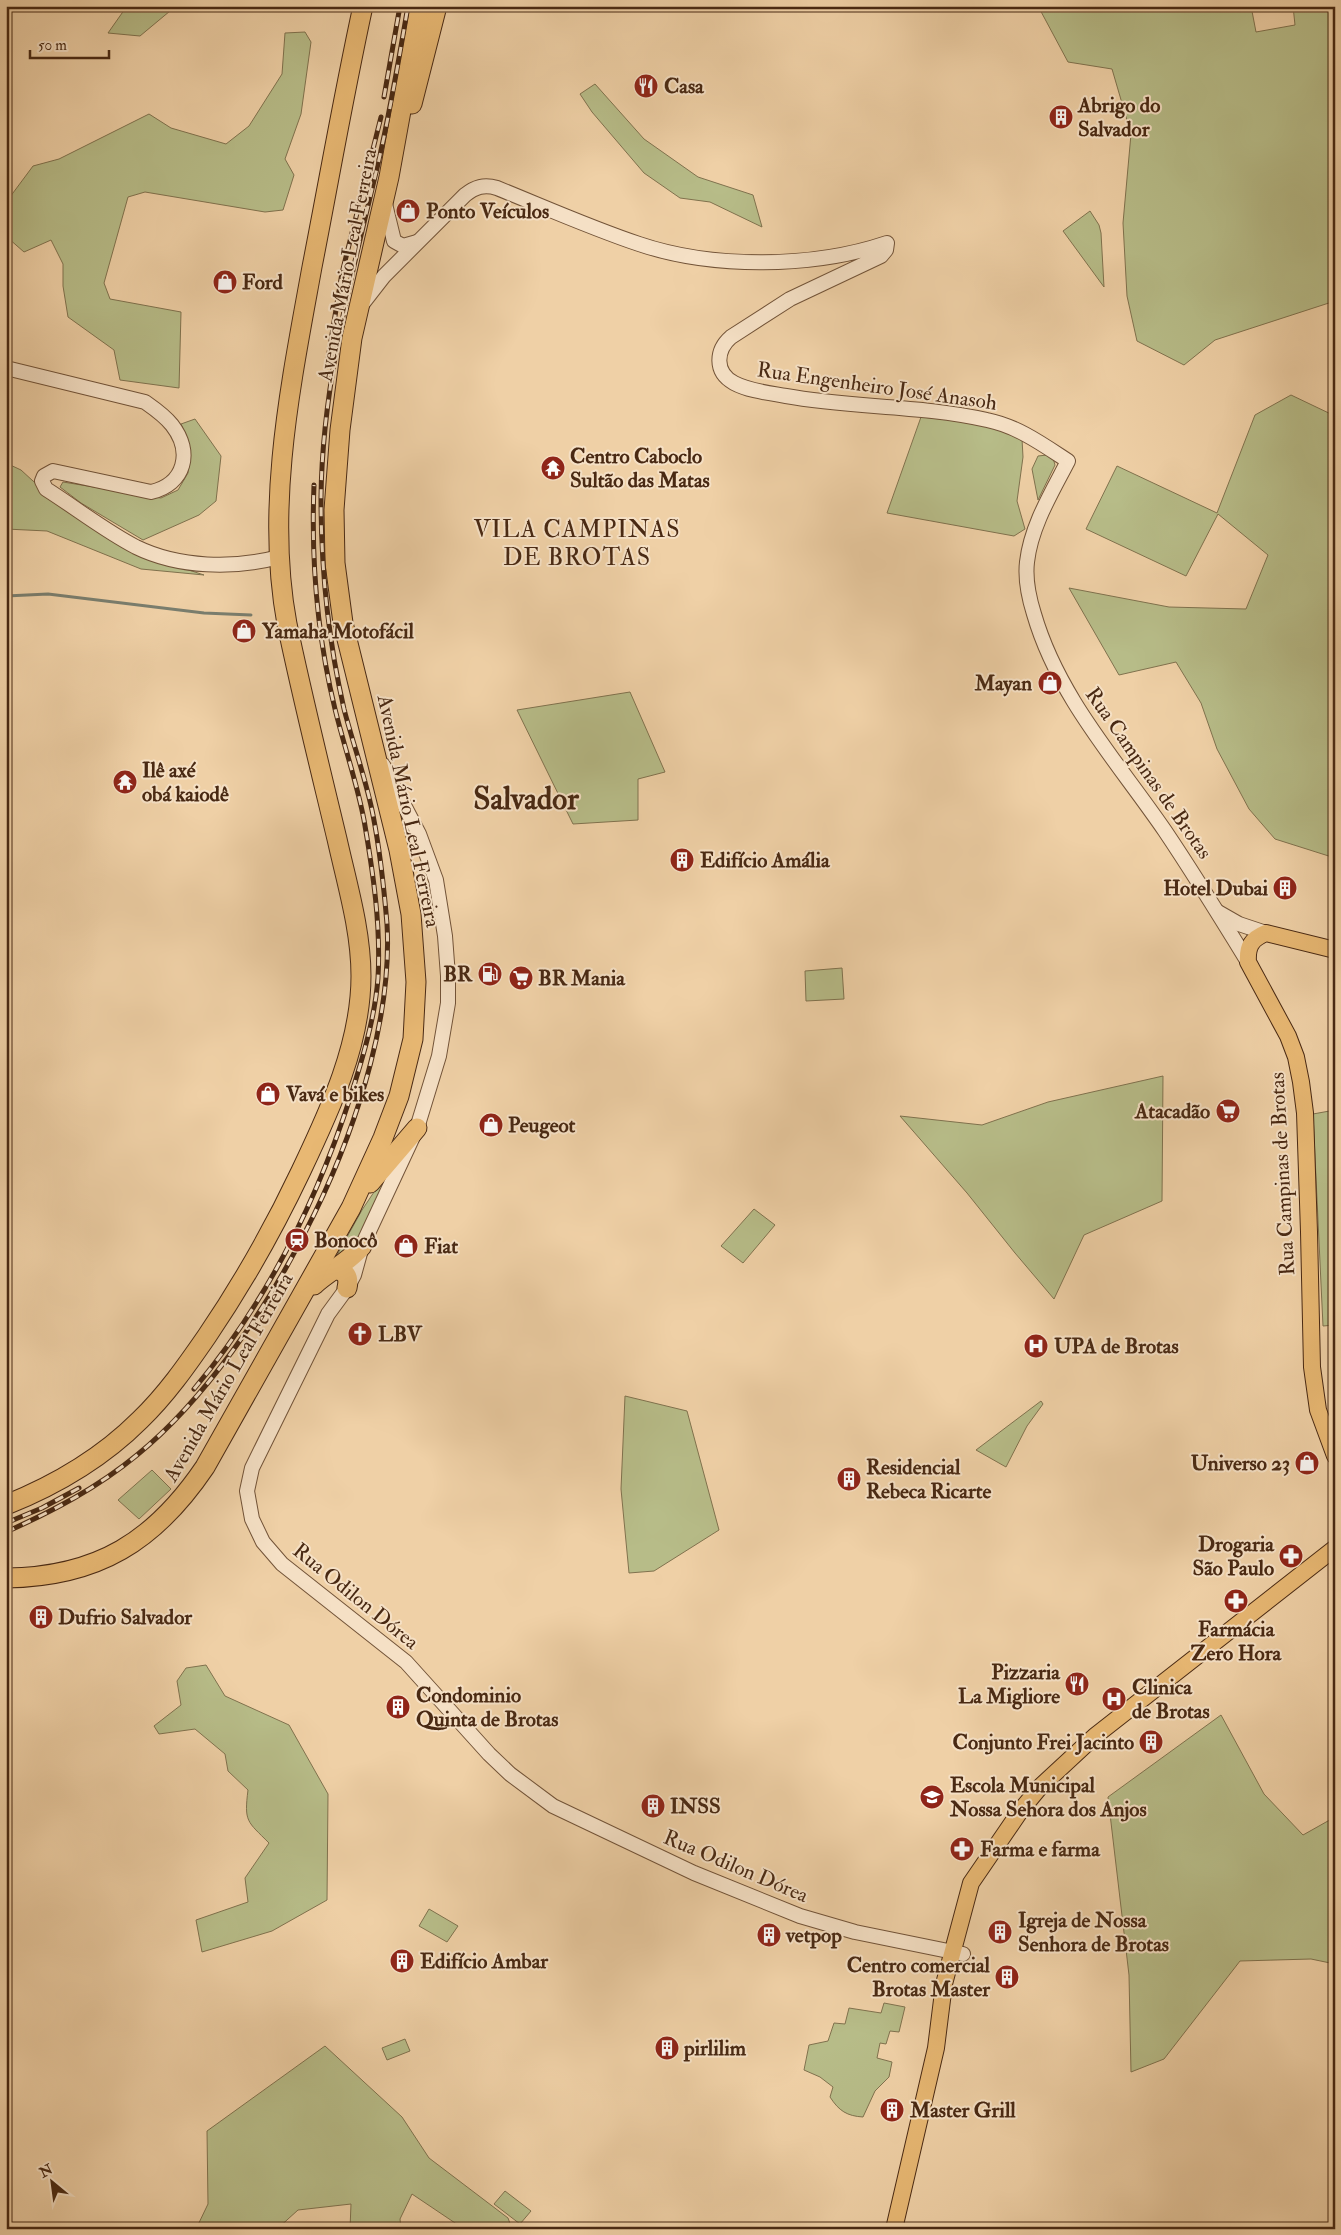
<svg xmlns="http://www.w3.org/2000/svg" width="1341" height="2235" font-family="'IM FELL Double Pica',serif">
<rect width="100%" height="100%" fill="#efd0a6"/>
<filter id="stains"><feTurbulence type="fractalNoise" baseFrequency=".004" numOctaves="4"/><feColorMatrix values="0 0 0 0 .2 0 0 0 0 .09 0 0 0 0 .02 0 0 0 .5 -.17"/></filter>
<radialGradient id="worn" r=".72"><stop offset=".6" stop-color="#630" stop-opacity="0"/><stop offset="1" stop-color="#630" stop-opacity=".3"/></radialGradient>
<g fill="#b7bc88" stroke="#80724e">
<polygon points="127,6 176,6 140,36 108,33"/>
<polygon points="1038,6 1251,6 1256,32 1295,25 1293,6 1335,6 1335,301 1215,340 1184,365 1137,341 1127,296 1123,223 1131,134 1112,69 1068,62"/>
<polygon points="305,32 311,42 301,114 285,159 294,175 283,210 265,212 145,192 128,197 104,283 110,299 181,312 179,388 120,380 114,350 68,317 63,286 63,264 51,240 24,252 8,238 7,201 33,166 59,159 149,114 171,128 226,144 249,126 282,74 285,33"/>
<polygon points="595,84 644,139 698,177 753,195 762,227 710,202 680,198 644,173 592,112 580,94"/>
<polygon points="1090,211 1099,225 1101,233 1104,287 1063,231"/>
<polygon points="1291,395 1335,416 1335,858 1275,839 1249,809 1217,749 1201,703 1176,662 1119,675 1069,588 1169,607 1246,609 1268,555 1218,514 1186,576 1086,529 1117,466 1217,513 1255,415"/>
<polygon points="921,417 982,423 1022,439 1023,457 1017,501 1025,529 1014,536 887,513"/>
<polygon points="195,419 221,456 216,501 199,515 143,540 81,503 60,487 63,482 161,498 178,490 188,473 190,448 181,424"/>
<polygon points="1047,455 1053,458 1055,465 1038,500 1032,469 1038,456"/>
<polygon points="6,463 21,470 33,481 143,555 204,575 141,569 47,531 6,529"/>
<polygon points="630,692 665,772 638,779 638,820 573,824 517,710"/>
<polygon points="842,968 844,999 806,1001 805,971"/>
<polygon points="1163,1076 1162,1201 1084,1235 1054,1299 1015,1253 967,1193 900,1116 982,1125 1048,1102"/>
<polygon points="1335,1110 1335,1325 1323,1326 1313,1114"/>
<polygon points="394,1162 352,1252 332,1264 362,1210"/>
<polygon points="754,1209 775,1225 743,1263 721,1246"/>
<polygon points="625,1396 687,1411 719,1530 654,1571 629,1573 621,1489"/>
<polygon points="1041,1401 1043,1404 1027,1426 1006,1467 976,1450"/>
<polygon points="152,1470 171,1489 139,1519 118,1500"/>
<path d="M206,1665L225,1696L289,1725L328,1794L327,1900L272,1931L202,1952L196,1920L248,1902L245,1878L269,1843C247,1821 244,1822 248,1790L228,1771L225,1754L195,1729L159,1734L154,1726L181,1705L177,1681L186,1668Z"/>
<polygon points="1221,1715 1264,1794 1303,1835 1335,1817 1335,1964 1311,1959 1240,1961 1164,2059 1131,2072 1129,1975 1108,1797"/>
<polygon points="429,1909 458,1926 447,1942 419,1926"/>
<path d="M884,2003L905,2007L899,2032L890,2031L886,2044L880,2043L877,2058L892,2062L889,2077L875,2091L863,2117C847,2116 839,2111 830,2097L833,2087L820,2077L804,2070L809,2045L828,2041L834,2023L845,2024L849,2008L881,2013Z"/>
<polygon points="405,2039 410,2051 387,2060 382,2048"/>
<polygon points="325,2046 402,2117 429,2158 508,2218 512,2229 464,2229 412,2194 400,2219 401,2229 350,2229 351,2204 298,2210 277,2229 196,2229 208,2204 207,2131"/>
<polygon points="505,2191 531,2211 520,2224 494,2204"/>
</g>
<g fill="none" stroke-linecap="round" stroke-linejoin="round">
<polyline stroke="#7a7e6e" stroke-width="3" points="6,596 48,594 204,613 251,615"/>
<defs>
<g id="minor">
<polyline points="385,204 394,241 403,246 417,242"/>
<path d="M363,303L384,276L465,195C475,187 484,184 497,188C544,207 591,228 639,244C713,269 813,268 887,243L886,250L881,256L790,299L731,337C716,350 714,372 734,383C749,391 769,393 786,396C852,408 921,405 987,420C1017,426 1042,444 1068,461C1052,492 1031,526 1027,562C1025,579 1029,598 1034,614C1058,697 1117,761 1165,831C1194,874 1221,918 1248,962"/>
<path d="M6,368L145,402C155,409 164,415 172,425C193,452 185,484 151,492L53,471L44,476L42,481L46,489C76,508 105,531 136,547C179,568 234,569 279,557"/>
<polyline points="383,765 419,834 436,880 445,936 448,976 448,1003 439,1056 417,1128 362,1246 354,1275 347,1288 328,1314 252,1468 247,1491 252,1519 263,1542 282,1564 406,1662 489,1754 510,1774 553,1806 694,1873 800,1916 855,1932 963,1954"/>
<polyline points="1218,912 1239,924 1266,933"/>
</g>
<g id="major">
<path d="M1335,950L1266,933C1251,939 1247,947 1248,962L1288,1036L1296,1057L1301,1082L1305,1113L1309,1232L1312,1367L1318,1410L1335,1456"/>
<polyline points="894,2229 936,2048 944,1984 971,1883 1021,1810 1040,1787 1095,1736 1335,1548"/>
</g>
<g id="highway">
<polyline points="412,104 437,6"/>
<polyline points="370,1183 417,1128"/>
<path d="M332,1269C344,1270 350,1275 347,1288"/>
<path d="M314,1285C329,1271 349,1262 362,1246"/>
<path d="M6,1505C56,1485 102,1458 140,1420C166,1395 187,1365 207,1336C243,1283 274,1228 301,1171C330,1110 361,1044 361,976C361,930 347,884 337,839C320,768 302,696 287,624C265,506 291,383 312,267C329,180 344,93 363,6"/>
<path d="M6,1578C98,1577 155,1541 205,1467L351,1208L383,1138L399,1096L413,1039L416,982L411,914L399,850L343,623L335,563L334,510L340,430L352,338L389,177L420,6"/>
</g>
</defs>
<use href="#minor" stroke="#725338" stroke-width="16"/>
<use href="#major" stroke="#492913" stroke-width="18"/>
<use href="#highway" stroke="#492913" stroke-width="21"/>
<use href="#minor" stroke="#f5e0c5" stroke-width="14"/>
<use href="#major" stroke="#e8b873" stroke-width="16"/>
<use href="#highway" stroke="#e8b873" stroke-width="19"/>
<defs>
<g id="rail">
<polyline points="384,97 400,6"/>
<polyline points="328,359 342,273 381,117"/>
<path d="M194,1389C266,1303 317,1201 351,1095C363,1057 375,1017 378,978C381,925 373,872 364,820C357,783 344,746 335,709C317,635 311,561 314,485"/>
<polyline points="6,1523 42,1508 79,1488"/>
<path d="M6,1532C53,1511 97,1488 137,1455C267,1349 397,1094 387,924C384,888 380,851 373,815C366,779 353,744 344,709C328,639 321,569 321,498C322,385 352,274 378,164C390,112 399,59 408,6"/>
</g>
</defs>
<use href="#rail" stroke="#492913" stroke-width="5"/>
<use href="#rail" stroke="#f5e0c5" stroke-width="3" stroke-dasharray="9" stroke-linecap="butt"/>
</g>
<defs>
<symbol id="restaurant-disc" viewBox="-11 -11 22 22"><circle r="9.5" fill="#8f2418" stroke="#f5e0c5"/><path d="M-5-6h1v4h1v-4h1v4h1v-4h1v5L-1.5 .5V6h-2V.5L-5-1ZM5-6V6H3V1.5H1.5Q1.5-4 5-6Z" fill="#fff"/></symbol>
<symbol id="building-disc" viewBox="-11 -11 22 22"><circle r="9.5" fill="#8f2418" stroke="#f5e0c5"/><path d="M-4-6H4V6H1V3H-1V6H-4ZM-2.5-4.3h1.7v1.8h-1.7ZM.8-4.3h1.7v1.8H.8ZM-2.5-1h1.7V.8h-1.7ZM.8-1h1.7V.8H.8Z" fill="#fff"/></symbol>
<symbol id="shop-disc" viewBox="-11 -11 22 22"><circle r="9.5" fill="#8f2418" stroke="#f5e0c5"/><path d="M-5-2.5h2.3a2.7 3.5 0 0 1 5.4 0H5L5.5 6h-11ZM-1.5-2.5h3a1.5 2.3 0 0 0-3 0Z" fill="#fff"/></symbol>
<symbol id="temple-disc" viewBox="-11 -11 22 22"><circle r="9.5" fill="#8f2418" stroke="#f5e0c5"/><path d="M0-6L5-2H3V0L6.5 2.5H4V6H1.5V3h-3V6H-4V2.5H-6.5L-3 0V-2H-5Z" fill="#fff"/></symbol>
<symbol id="fuel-disc" viewBox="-11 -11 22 22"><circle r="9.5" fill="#8f2418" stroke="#f5e0c5"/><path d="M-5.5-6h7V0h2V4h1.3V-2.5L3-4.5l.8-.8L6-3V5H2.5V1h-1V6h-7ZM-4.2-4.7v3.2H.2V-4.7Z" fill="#fff"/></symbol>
<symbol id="supermarket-disc" viewBox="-11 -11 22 22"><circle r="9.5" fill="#8f2418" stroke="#f5e0c5"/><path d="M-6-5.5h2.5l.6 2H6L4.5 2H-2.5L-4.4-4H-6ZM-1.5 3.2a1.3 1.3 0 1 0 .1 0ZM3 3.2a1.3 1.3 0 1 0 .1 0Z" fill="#fff"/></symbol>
<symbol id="station-disc" viewBox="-11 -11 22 22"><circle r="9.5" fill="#8f2418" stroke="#f5e0c5"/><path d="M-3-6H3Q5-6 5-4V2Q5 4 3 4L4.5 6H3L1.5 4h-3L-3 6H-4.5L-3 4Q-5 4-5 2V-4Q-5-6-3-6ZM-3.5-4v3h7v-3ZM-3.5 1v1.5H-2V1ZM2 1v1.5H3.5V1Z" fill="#fff"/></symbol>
<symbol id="church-disc" viewBox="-11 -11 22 22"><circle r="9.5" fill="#8f2418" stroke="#f5e0c5"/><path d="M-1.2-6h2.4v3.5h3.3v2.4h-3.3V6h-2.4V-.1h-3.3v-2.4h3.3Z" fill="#fff"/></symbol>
<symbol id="hospital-disc" viewBox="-11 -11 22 22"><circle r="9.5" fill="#8f2418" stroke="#f5e0c5"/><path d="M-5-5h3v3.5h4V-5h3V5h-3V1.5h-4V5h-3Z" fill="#fff"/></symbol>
<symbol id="pharmacy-disc" viewBox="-11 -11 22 22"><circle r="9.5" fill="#8f2418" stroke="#f5e0c5"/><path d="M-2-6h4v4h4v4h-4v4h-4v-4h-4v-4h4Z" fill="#fff"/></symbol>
<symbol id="school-disc" viewBox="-11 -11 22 22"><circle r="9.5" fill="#8f2418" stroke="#f5e0c5"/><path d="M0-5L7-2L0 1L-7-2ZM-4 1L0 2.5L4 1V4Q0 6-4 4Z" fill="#fff"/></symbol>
</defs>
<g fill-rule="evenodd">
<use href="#restaurant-disc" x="632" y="72" width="28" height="28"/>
<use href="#building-disc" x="1047" y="103" width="28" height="28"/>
<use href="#shop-disc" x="394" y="197" width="28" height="28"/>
<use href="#shop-disc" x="211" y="268" width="28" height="28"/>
<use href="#temple-disc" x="539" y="454" width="28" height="28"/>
<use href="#shop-disc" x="230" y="617" width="28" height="28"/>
<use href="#shop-disc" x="1036" y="669" width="28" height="28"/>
<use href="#temple-disc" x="111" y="768" width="28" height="28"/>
<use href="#building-disc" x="668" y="846" width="28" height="28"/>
<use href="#building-disc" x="1271" y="874" width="28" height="28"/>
<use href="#fuel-disc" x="476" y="960" width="28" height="28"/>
<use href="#supermarket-disc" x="507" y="964" width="28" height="28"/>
<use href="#shop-disc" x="254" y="1080" width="28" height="28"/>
<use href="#supermarket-disc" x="1214" y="1097" width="28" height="28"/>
<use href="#shop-disc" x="477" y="1111" width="28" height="28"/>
<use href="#station-disc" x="283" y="1226" width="28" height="28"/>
<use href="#shop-disc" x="392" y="1232" width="28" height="28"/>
<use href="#church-disc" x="346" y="1320" width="28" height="28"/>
<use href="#hospital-disc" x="1022" y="1332" width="28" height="28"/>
<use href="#shop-disc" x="1293" y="1449" width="28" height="28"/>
<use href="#building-disc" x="835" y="1465" width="28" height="28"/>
<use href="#pharmacy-disc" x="1277" y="1542" width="28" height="28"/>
<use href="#pharmacy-disc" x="1222" y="1587" width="28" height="28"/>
<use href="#building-disc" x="27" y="1603" width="28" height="28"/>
<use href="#restaurant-disc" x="1063" y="1670" width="28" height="28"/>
<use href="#hospital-disc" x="1100" y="1685" width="28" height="28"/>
<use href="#building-disc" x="384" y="1693" width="28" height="28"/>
<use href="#building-disc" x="1137" y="1728" width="28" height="28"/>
<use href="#school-disc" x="918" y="1783" width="28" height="28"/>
<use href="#building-disc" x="639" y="1792" width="28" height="28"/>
<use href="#pharmacy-disc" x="948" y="1835" width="28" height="28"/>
<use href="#building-disc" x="986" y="1918" width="28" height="28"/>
<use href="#building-disc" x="755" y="1921" width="28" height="28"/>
<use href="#building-disc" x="388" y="1947" width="28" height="28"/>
<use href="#building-disc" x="993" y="1963" width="28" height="28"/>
<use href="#building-disc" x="653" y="2034" width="28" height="28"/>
<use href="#building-disc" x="878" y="2096" width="28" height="28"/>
</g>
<g text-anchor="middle" stroke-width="4" stroke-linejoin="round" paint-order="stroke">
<g font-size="21" font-weight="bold" fill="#492913" stroke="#f5e0c5" text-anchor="start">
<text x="664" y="93">Casa</text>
<text x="1078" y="112">Abrigo do<tspan x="1078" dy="24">Salvador</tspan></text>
<text x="426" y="218">Ponto Veículos</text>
<text x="242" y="289">Ford</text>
<text x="570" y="463">Centro Caboclo<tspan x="570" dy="24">Sultão das Matas</tspan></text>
<text x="262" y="638">Yamaha Motofácil</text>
<text x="1032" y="690" text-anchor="end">Mayan</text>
<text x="142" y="777">Ilê axé<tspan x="142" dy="24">obá kaiodê</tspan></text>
<text x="700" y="867">Edifício Amália</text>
<text x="1268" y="895" text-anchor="end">Hotel Dubai</text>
<text x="472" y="981" text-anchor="end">BR</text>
<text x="538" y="985">BR Mania</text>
<text x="286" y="1101">Vavá e bikes</text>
<text x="1210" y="1118" text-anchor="end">Atacadão</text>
<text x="508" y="1132">Peugeot</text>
<text x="314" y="1247">Bonocô</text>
<text x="424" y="1253">Fiat</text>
<text x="378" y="1341">LBV</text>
<text x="1054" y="1353">UPA de Brotas</text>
<text x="1290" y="1470" text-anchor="end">Universo 23</text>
<text x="866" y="1474">Residencial<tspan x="866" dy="24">Rebeca Ricarte</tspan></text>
<text x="1274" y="1551" text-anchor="end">Drogaria<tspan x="1274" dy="24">São Paulo</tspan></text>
<text x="58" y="1624">Dufrio Salvador</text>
<text x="1236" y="1636" text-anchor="middle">Farmácia<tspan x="1236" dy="24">Zero Hora</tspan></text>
<text x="1060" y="1679" text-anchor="end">Pizzaria<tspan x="1060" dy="24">La Migliore</tspan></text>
<text x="1132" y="1694">Clinica<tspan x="1132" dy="24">de Brotas</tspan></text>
<text x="416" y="1702">Condominio<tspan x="416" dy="24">Quinta de Brotas</tspan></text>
<text x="1134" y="1749" text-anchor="end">Conjunto Frei Jacinto</text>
<text x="950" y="1792">Escola Municipal<tspan x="950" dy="24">Nossa Sehora dos Anjos</tspan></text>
<text x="670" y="1813">INSS</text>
<text x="980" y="1856">Farma e farma</text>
<text x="1018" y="1927">Igreja de Nossa<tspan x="1018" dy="24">Senhora de Brotas</tspan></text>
<text x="786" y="1942">vetpop</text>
<text x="420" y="1968">Edifício Ambar</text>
<text x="990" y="1972" text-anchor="end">Centro comercial<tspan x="990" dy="24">Brotas Master</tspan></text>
<text x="684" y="2055">pirlilim</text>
<text x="910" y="2117">Master Grill</text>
</g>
<g font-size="21" fill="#492913" stroke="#f5e0c5">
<text transform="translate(347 265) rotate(-79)" y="7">Avenida Mário Leal Ferreira</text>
<text transform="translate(877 386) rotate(8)" y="7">Rua Engenheiro José Anasoh</text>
<text transform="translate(1149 773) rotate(55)" y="7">Rua Campinas de Brotas</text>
<text transform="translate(409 811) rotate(78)" y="7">Avenida Mário Leal Ferreira</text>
<text transform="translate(1282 1174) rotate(-93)" y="7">Rua Campinas de Brotas</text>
<text transform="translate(228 1377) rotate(-60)" y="7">Avenida Mário Leal Ferreira</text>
<text transform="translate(356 1596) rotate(39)" y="7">Rua Odilon Dórea</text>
<text transform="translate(736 1866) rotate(23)" y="7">Rua Odilon Dórea</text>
</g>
<g font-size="24" letter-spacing="1" fill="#492913" stroke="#f5e0c5">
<text x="577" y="537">VILA CAMPINAS<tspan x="577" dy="28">DE BROTAS</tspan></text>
</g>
<g font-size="31" font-weight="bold" fill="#492913" stroke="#f5e0c5">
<text x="526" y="809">Salvador</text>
</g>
</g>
<rect width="1341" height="2235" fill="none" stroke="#efd0a6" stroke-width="25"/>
<rect x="8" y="8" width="1326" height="2220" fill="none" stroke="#492913" stroke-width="2.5"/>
<rect x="12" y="12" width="1316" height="2210" fill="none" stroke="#492913"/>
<g transform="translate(52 2182) rotate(331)" stroke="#f5e0c5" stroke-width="4" paint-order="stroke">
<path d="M0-4L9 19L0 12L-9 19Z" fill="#492913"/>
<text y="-8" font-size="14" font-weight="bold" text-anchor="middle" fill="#492913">N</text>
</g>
<path d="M30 50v8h79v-8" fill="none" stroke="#492913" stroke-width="2.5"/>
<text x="38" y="50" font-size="15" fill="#492913" stroke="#f5e0c5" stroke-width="4" paint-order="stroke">50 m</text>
<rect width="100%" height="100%" filter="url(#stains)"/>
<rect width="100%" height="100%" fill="url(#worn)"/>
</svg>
